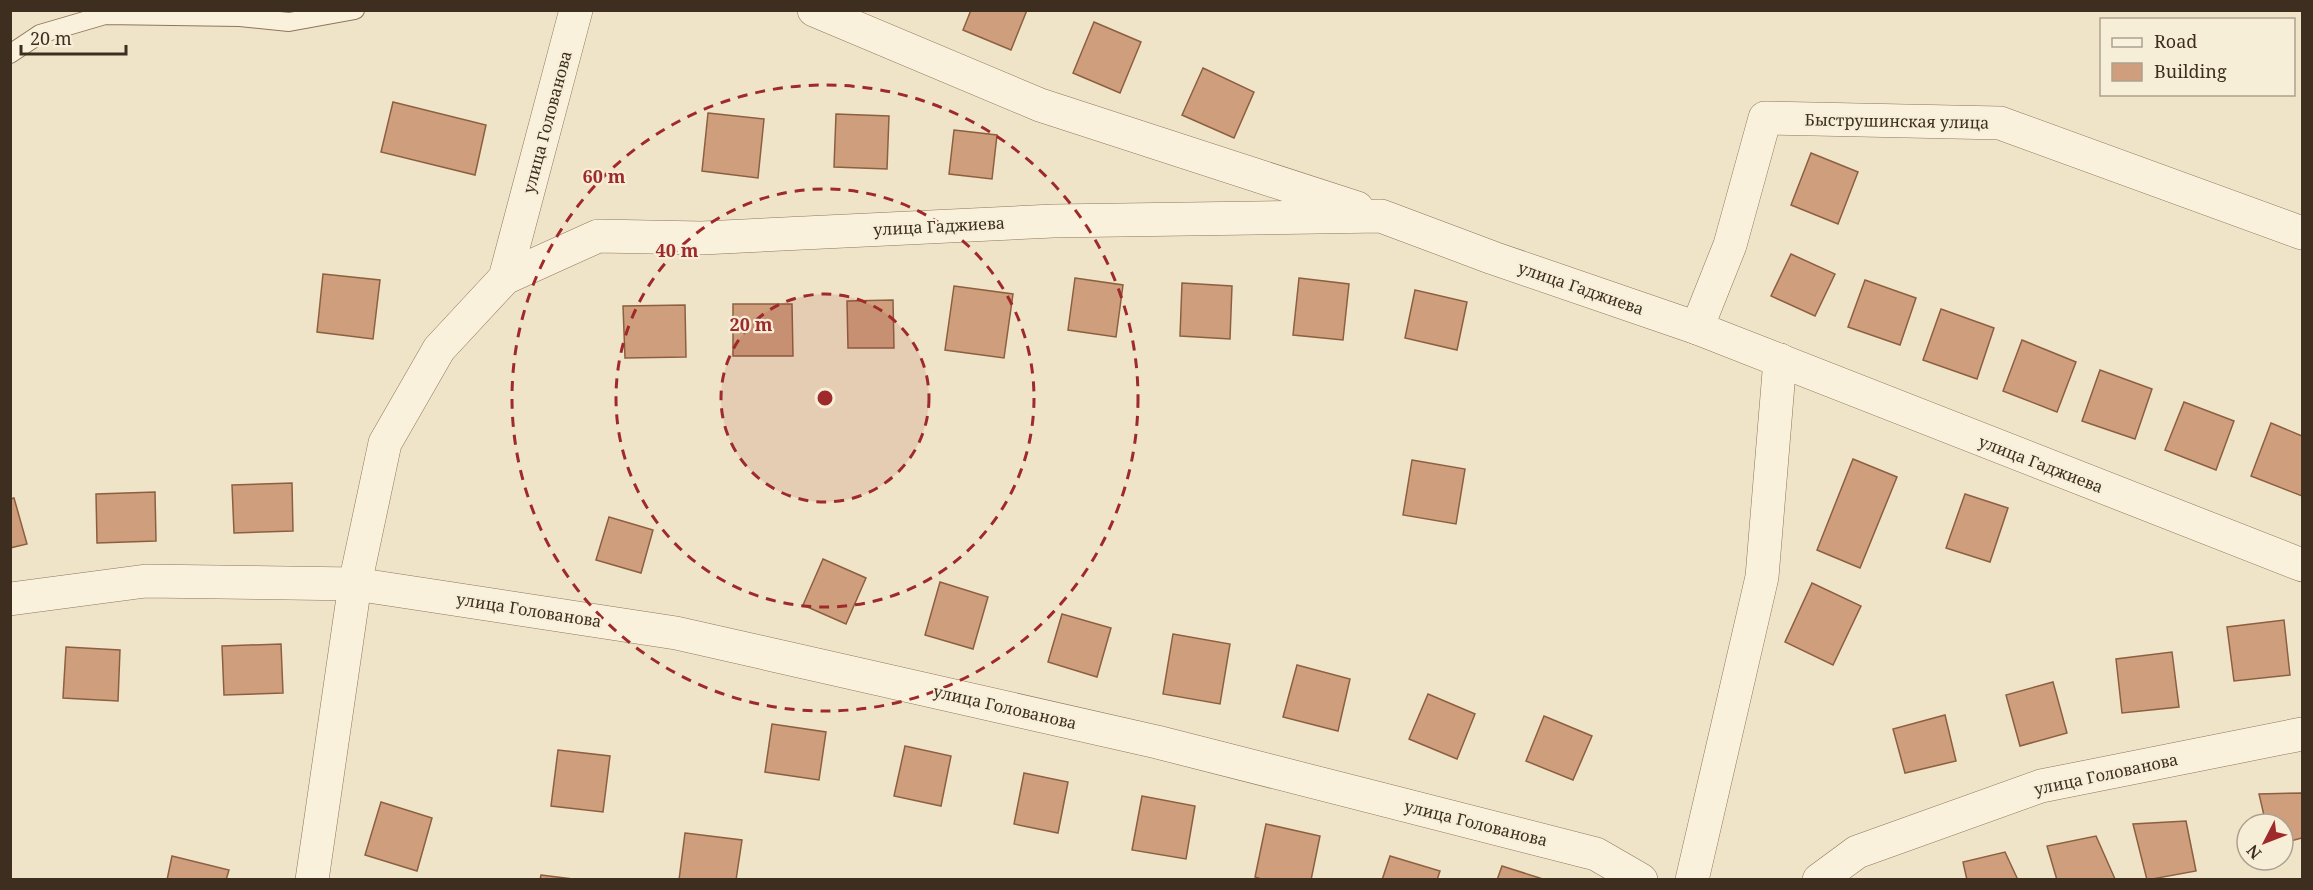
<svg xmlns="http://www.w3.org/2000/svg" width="2313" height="890" font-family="'Noto Serif',serif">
<rect width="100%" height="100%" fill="#f0e4c8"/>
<g fill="#cf9f7d" stroke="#8d5f41" stroke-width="1.5">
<polygon points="971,10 1027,10 1011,50 963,30"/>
<polygon points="1094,22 1141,42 1120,93 1073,73"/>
<polygon points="1203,68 1254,92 1234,138 1182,115"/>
<polygon points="393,102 486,125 475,175 381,152"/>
<polygon points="708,113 764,119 758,178 702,171"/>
<polygon points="836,114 889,116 887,169 834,167"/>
<polygon points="954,130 997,135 992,179 949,174"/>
<polygon points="1811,153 1858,172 1838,224 1791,205"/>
<polygon points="1791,254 1835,274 1815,316 1771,296"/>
<polygon points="323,274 380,280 373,339 317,332"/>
<polygon points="1075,278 1123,285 1116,337 1068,330"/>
<polygon points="1299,278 1349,284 1343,340 1293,335"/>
<polygon points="1865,280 1916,298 1900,345 1848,327"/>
<polygon points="1182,283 1232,286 1230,339 1180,336"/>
<polygon points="954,286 1013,294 1004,358 945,350"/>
<polygon points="1415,290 1467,302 1457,350 1405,338"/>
<polygon points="893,300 894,348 848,348 847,301"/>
<polygon points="733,304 792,304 793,356 733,356"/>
<polygon points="685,305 686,357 625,358 623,306"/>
<polygon points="1941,309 1994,328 1977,379 1923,360"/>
<polygon points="2022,340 2076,362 2057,412 2003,391"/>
<polygon points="2100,370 2152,389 2135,439 2082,421"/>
<polygon points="2184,402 2234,421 2216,470 2165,450"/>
<polygon points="2271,423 2302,436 2302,496 2251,476"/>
<polygon points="1853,459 1897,477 1860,568 1817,550"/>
<polygon points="1412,460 1465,469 1456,524 1403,515"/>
<polygon points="292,483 293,531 234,533 232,485"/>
<polygon points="155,492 156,541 97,543 96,494"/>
<polygon points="1965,494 2008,508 1990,562 1946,548"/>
<polygon points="14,498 27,544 10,548 10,499"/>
<polygon points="609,517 653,530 641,573 596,560"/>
<polygon points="823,559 866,578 846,624 803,605"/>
<polygon points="940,582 988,597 973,649 925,635"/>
<polygon points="1812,583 1861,606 1833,665 1785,642"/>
<polygon points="1062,614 1111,628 1097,677 1048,662"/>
<polygon points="2284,620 2290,675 2234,681 2227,627"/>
<polygon points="1173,634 1230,644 1220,704 1163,694"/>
<polygon points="281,644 283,693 224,695 222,646"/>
<polygon points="66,647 120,650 118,701 63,698"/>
<polygon points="2172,652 2179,707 2122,713 2116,659"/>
<polygon points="1297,665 1350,679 1338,731 1283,717"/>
<polygon points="2053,682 2067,733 2020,746 2006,695"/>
<polygon points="1428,694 1475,714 1457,759 1409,739"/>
<polygon points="1945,715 1956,761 1905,773 1893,729"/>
<polygon points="1544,716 1592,736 1573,780 1526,761"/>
<polygon points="772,724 826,732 819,780 765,772"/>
<polygon points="905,746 951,756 941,806 894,796"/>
<polygon points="558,750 610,756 603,812 551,806"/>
<polygon points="1024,773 1068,782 1058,833 1014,824"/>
<polygon points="2302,793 2302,838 2283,843 2283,824 2266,824 2259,794"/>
<polygon points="1142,796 1195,806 1186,859 1132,850"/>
<polygon points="381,802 432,818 417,871 365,855"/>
<polygon points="2186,821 2196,871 2147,880 2133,824"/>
<polygon points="1266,824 1320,836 1311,880 1264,880 1255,877"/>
<polygon points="685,833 742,840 736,880 679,880"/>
<polygon points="2096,836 2115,879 2057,880 2047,846"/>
<polygon points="2005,852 2018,880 1967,880 1963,862"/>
<polygon points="172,856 229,870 226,880 167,880"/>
<polygon points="1390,856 1440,871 1437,880 1382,880"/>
<polygon points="1502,866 1546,880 1497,880"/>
<polygon points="541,875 581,880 540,880"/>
</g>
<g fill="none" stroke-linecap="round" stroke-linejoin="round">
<defs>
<polyline id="service" points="10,54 40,34 105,15 240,17 289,22 355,10"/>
<g id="minor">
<polyline points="814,10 1040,105 1357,208"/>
<polyline points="505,278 598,236 702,238 1053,221 1381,216 1493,258 1697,328 2302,565"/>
<polyline points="1697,328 1730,245 1765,118 2000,123 2302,233"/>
<polyline points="10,599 146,581 355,584 676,633 1157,742 1596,854 1641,880"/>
<polyline points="312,880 355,584 385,443 439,349 505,278 576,10"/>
<polyline points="1692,880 1762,577 1780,360"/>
<polyline points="1819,880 1857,852 2041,786 2302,734"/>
</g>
</defs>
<use href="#service" stroke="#8d765c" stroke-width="20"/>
<use href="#minor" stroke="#8d765c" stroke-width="34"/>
<use href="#service" stroke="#faf1dc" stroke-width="18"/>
<use href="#minor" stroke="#faf1dc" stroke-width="33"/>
</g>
<circle cx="825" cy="398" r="104" fill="#9e2a2b" fill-opacity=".12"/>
<g fill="none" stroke="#9e2a2b" stroke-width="3" stroke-dasharray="10 8">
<circle cx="825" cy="398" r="104"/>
<circle cx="825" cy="398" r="209"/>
<circle cx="825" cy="398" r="313"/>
</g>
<g text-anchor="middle" stroke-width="4.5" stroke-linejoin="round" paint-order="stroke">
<g font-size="16" fill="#3d2e20" stroke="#f7eed8">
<text transform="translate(1897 121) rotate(1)" y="6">Быструшинская улица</text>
<text transform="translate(547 122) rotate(-75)" y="6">улица Голованова</text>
<text transform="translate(939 226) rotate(-3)" y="6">улица Гаджиева</text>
<text transform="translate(1581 288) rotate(19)" y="6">улица Гаджиева</text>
<text transform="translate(2041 464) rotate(21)" y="6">улица Гаджиева</text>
<text transform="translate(529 610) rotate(9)" y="6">улица Голованова</text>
<text transform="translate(1005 707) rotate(13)" y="6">улица Голованова</text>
<text transform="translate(2106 774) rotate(-12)" y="6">улица Голованова</text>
<text transform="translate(1476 823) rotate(14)" y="6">улица Голованова</text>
</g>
</g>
<circle cx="825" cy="398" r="9" fill="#9e2a2b" stroke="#f7eed8" stroke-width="3"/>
<g font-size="18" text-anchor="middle" font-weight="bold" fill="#9e2a2b" stroke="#f7eed8" stroke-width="4.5" stroke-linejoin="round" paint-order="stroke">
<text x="604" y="183">60 m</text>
<text x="677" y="257">40 m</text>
<text x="751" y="331">20 m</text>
</g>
<rect width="2313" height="890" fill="none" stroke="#3d2e20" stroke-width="24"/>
<rect x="2100" y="18" width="195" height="78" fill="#f7eed8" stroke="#ada18e" stroke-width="1.5"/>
<rect x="2112" y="38" width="30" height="9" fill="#faf1dc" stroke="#ada18e" stroke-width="1.5"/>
<text x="2154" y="48" font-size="18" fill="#3d2e20">Road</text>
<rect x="2112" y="63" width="30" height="18" fill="#cf9f7d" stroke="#ada18e" stroke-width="1.5"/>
<text x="2154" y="78" font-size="18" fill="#3d2e20">Building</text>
<g transform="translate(2265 842) rotate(228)"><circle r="28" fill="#f7eed8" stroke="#ada18e" stroke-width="1.5"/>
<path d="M0-4.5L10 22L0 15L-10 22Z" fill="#9e2a2b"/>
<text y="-9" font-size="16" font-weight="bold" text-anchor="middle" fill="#3d2e20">N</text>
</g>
<path d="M21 45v9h105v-9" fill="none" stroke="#3d2e20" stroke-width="3"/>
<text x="30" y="45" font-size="18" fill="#3d2e20" stroke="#f7eed8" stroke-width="4.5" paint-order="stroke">20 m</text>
</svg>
